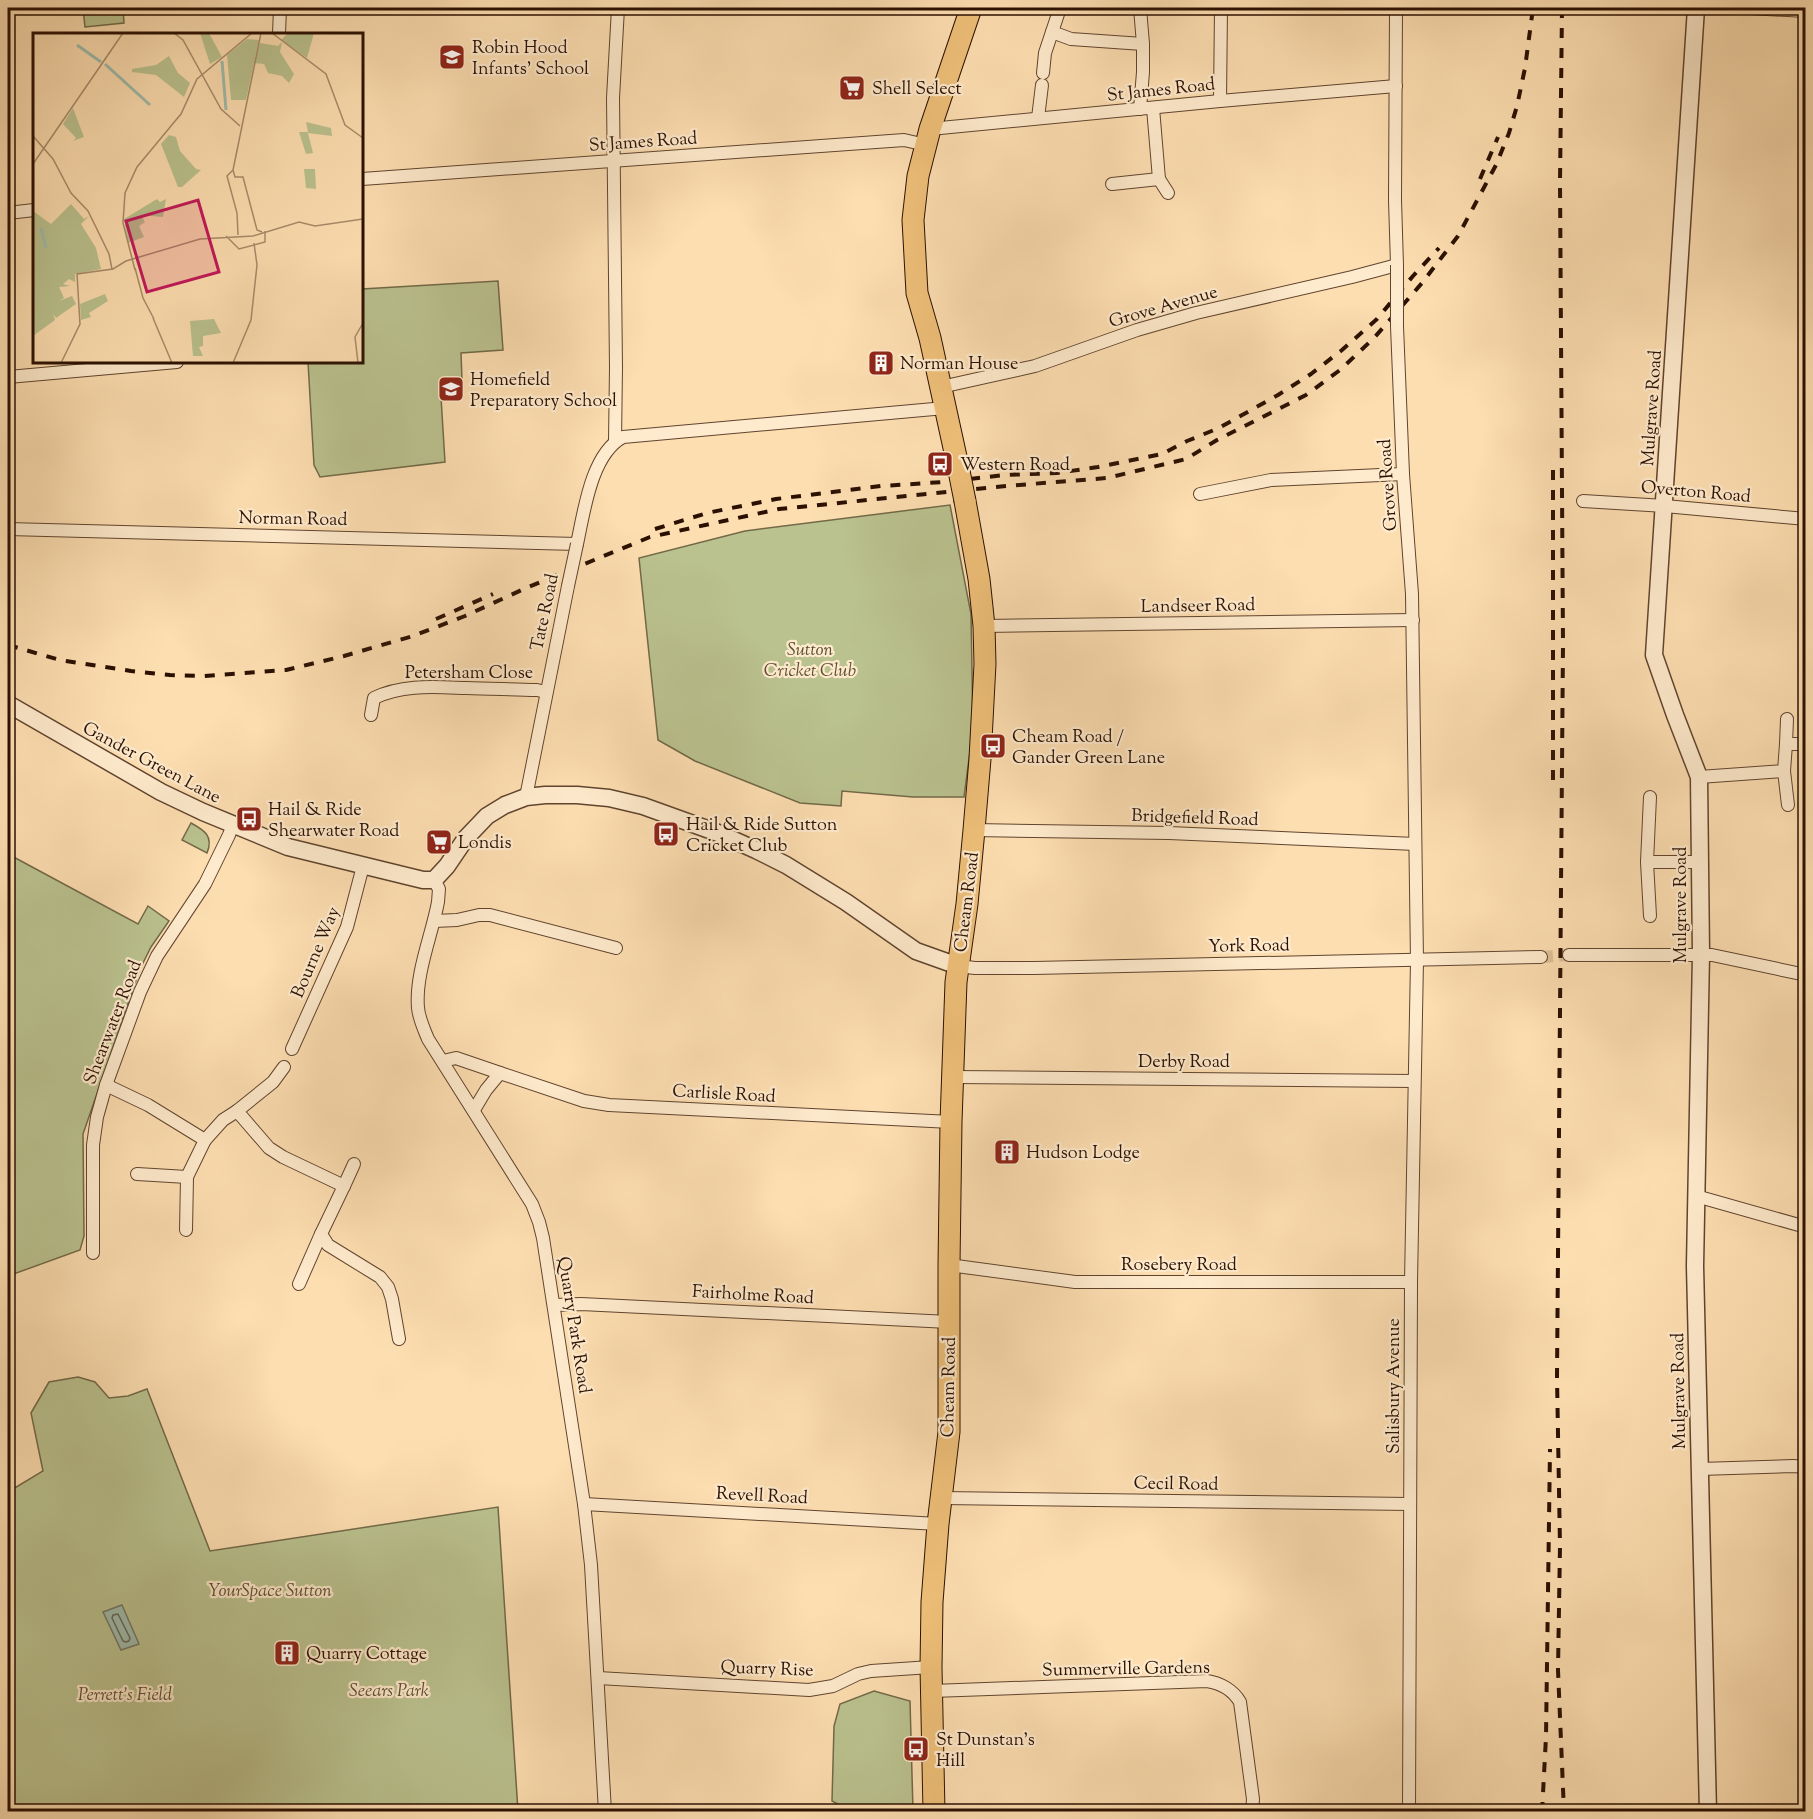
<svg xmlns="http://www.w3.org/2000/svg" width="1813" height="1819" font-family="'Sorts Mill Goudy',serif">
<rect width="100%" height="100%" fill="#fddeb1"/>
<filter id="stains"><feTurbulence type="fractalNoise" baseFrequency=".00333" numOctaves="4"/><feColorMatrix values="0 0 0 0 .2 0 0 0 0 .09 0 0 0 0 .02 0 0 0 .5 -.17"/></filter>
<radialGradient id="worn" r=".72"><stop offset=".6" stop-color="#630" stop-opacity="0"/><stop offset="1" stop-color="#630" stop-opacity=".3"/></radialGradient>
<g fill="#bac28f" stroke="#726948" stroke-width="1.5">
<polygon points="83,8 123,8 124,23 85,27"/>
<polygon points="498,281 503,350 461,353 462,380 440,381 445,462 320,477 314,465 308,362 362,362 362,289"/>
<polygon points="950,505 971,614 973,728 964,797 913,797 842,791 841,806 800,803 695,761 658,740 639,558 745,531"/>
<path d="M191,823C204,830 214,836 207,853L182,840Z"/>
<polygon points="8,854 138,924 148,906 169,921 151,947 140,969 83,1134 84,1236 80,1250 8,1276"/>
<polygon points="78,1377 95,1382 109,1398 128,1396 147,1389 210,1551 498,1507 518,1811 8,1811 8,1492 43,1471 31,1413 49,1382"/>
<polygon points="874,1691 910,1701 913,1811 851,1811 832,1801 834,1726 840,1704"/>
</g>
<polygon fill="#9fbcad" stroke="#717769" stroke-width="1.5" points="122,1605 139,1644 121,1650 103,1612"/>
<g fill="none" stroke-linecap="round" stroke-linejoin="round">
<polygon stroke="#656658" stroke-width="1.5" points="118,1614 130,1638 129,1641 126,1642 123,1641 112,1618 113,1615"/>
<polyline stroke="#debf97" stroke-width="12" stroke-dasharray="12 6" stroke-linecap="butt" points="1541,957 1569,955"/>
<defs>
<g id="minor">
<polyline points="1749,8 1806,11"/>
<polyline points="1052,32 1071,39 1143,44"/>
<polyline points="279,34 280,8"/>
<polyline points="1043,73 1045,53 1060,8"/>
<polyline points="1220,101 1221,8"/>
<polyline points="1140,109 1143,72 1143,44 1140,8"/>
<polyline points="1038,118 1042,85"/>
<polyline points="930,129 1220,101 1396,86"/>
<polyline points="362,179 904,140 926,145"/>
<polyline points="1159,179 1168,193"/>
<polyline points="1112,184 1159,179 1153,108"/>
<polyline points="8,213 34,210"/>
<polyline points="1397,326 1403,474 1412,594 1417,961 1411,1282 1409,1812"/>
<polyline points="8,377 177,362"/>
<polyline points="941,387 1035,366 1137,330 1196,313 1352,277 1397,265 1395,200 1396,8"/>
<polyline points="615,441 616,367 613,98 618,8"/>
<polyline points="1200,494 1271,480 1403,474"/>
<polyline points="1583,501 1665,506 1806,519"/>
<path d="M8,529L577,544C584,512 591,454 623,437L945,408"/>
<polyline points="984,626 1413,620"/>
<path d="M371,715L374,698C403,684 435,687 466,688C490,689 513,689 537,690L546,692"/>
<polyline points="1786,744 1787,719"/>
<polyline points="1784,771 1788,805"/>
<polyline points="1699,777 1784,771 1786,744 1806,744"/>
<polyline points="526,797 568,586"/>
<polyline points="974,830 1169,833 1415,844"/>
<polyline points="1647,862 1700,862"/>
<path d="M434,880L439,889L438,902C432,935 415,974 418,1008C419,1019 424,1029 428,1039L532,1204L539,1222L543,1238L584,1504L591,1565L605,1812"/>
<polyline points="1650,916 1647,862 1650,797"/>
<polyline points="434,921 457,920 479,915 490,915 616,948"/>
<polyline points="1569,955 1712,955 1806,975"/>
<polyline points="958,966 975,968 1034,968 1541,957"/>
<polyline points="292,1049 347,927 363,866"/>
<polyline points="443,1061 456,1058 500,1073"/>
<polyline points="953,1077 1414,1081"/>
<polyline points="106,1085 148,1105 205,1140 223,1120 237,1111 269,1148 283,1157 344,1186 321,1234 328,1245 380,1277 388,1287 392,1299 399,1339"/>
<polyline points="474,1110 486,1090 500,1073 584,1101 609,1105 951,1122"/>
<polyline points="237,1111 273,1082 284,1067"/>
<polyline points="137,1174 187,1177"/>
<polyline points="344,1186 354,1164"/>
<polyline points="1696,1196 1806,1227"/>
<polyline points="186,1230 187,1177 205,1140"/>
<polyline points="93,1253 93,1145 97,1117 106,1085 140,992 157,956 205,884 229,835 233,824"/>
<polyline points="949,1265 1075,1282 1411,1282"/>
<polyline points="299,1284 321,1234"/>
<polyline points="555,1305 581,1304 949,1322"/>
<polyline points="1700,1469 1793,1466 1806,1467"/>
<polyline points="942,1498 1410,1504"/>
<polyline points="584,1504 938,1524"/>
<polyline points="598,1678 809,1690 833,1686 858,1674 871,1671 931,1667"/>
<path d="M932,1691L1207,1681C1220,1683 1233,1690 1240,1702L1253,1799L1252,1812"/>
</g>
<g id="tertiary">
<polyline points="1696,8 1654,655 1675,715 1699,777 1701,954 1695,1266 1708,1812"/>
<polyline points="8,704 161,792 203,812 288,847 423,880 434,880 447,866 466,838 487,816 505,805 526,797 545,795 577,795 609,798 643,806 718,833 756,850 786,865 846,902 916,951 958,966"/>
</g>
<g id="trunk">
<polyline points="958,466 930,338 917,293 913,220 918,176 930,129 971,8"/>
<polyline points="934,1812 931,1667 932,1602 938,1524 949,1432 949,1265 951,1122 956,982 967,904 974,830 980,759 985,664 984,626 979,579 965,501"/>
</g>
</defs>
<use href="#minor" stroke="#60442e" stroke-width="14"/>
<use href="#tertiary" stroke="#60442e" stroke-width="19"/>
<use href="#trunk" stroke="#2b1002" stroke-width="23"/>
<use href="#minor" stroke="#feeacc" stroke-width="12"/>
<use href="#tertiary" stroke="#feeacc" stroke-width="16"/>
<use href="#trunk" stroke="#eebf78" stroke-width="21"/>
<g stroke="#2b1002" stroke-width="4" stroke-dasharray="10 10" stroke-linecap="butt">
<polyline points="1562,8 1560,182 1563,644 1557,1377 1560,1546 1558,1670 1564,1812"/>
<polyline points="1480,179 1498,137"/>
<polyline points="655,529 707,513 776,499 881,486 944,482 1004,475 1057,473 1098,467 1162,454 1187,441 1219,428 1278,395 1311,374 1342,350 1377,319 1413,276 1439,248"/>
<polyline points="436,619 493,594"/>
<polyline points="8,645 60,660 131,671 170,675 204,676 286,670 344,656 413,636 465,616 526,588 650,537 779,509 1006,486 1107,478 1186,459 1217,440 1306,395 1340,370 1374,338 1422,283 1458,236 1496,165 1509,133 1517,106 1525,68 1533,8"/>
<polyline points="1553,780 1553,465"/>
<polyline points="1542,1812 1546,1737 1550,1449"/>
</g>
<defs>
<g id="minor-bridge">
<polyline points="1397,265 1397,326"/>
<polyline points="568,586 577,544"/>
</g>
<polyline id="trunk-bridge" points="958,466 965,501"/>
</defs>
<use href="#minor-bridge" stroke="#60442e" stroke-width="14" stroke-linecap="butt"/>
<use href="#trunk-bridge" stroke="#2b1002" stroke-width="23" stroke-linecap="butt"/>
<use href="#minor-bridge" stroke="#feeacc" stroke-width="12"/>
<use href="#trunk-bridge" stroke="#eebf78" stroke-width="21"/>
</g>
<defs>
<symbol id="school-square" viewBox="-11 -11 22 22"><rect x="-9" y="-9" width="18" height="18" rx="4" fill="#8f2418" stroke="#feeacc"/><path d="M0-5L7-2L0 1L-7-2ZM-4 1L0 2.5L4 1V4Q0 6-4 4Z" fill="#fff"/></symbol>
<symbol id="supermarket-square" viewBox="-11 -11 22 22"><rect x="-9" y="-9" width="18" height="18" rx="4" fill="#8f2418" stroke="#feeacc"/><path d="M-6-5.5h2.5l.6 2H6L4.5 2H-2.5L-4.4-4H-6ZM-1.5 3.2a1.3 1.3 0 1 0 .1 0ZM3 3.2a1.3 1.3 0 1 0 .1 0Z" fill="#fff"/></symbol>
<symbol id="building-square" viewBox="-11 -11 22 22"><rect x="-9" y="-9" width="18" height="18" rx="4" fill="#8f2418" stroke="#feeacc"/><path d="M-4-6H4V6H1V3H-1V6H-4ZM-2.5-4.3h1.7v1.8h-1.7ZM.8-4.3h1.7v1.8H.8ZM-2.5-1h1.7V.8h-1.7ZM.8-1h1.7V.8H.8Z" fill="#fff"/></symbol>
<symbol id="bus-square" viewBox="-11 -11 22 22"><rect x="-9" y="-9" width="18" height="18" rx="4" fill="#8f2418" stroke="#feeacc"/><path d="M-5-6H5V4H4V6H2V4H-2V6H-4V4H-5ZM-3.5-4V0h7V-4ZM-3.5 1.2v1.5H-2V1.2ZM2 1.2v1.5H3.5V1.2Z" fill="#fff"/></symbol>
</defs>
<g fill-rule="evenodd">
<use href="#school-square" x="437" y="42" width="30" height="30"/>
<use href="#supermarket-square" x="837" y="73" width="30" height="30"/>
<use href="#building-square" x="866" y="348" width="30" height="30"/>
<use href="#school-square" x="436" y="374" width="30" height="30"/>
<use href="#bus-square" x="925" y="449" width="30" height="30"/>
<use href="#bus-square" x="978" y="731" width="30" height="30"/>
<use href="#bus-square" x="234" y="804" width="30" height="30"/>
<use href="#bus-square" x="651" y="819" width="30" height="30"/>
<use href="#supermarket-square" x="424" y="827" width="30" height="30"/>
<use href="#building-square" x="992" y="1137" width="30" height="30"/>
<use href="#building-square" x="272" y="1638" width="30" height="30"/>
<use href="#bus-square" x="901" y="1734" width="30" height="30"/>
</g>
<g text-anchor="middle" stroke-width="4.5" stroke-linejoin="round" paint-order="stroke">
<g font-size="18" fill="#2b1002" stroke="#feeacc" text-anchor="start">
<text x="472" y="53">Robin Hood<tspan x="472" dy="21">Infants' School</tspan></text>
<text x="872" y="94">Shell Select</text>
<text x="900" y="369">Norman House</text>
<text x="470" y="385">Homefield<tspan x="470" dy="21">Preparatory School</tspan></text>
<text x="960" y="470">Western Road</text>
<text x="1012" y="742">Cheam Road /<tspan x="1012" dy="21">Gander Green Lane</tspan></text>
<text x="268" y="815">Hail &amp; Ride<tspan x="268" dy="21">Shearwater Road</tspan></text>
<text x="686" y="830">Hail &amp; Ride Sutton<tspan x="686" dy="21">Cricket Club</tspan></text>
<text x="458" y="848">Londis</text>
<text x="1026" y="1158">Hudson Lodge</text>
<text x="306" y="1659">Quarry Cottage</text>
<text x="936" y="1745">St Dunstan's<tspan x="936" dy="21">Hill</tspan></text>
</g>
<g font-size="18" fill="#2b1002" stroke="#feeacc">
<text transform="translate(1161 89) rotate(-6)" y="6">St James Road</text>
<text transform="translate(643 141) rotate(-4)" y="6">St James Road</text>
<text transform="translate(1163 306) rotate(-16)" y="6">Grove Avenue</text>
<text transform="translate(1651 408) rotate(-86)" y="6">Mulgrave Road</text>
<text transform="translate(1387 485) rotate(-94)" y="6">Grove Road</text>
<text transform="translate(1696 491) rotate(5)" y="6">Overton Road</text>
<text transform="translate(293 518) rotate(1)" y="6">Norman Road</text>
<text transform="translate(1198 605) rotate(-1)" y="6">Landseer Road</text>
<text transform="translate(544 612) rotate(-78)" y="6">Tate Road</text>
<text x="469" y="678">Petersham Close</text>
<text transform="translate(152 762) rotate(28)" y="6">Gander Green Lane</text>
<text transform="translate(1195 817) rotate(2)" y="6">Bridgefield Road</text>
<text transform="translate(966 902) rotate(-83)" y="6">Cheam Road</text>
<text transform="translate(1680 905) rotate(-90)" y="6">Mulgrave Road</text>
<text transform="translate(1249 945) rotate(-1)" y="6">York Road</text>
<text transform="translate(315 952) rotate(-67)" y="6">Bourne Way</text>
<text transform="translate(112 1022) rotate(-69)" y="6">Shearwater Road</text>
<text x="1184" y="1067">Derby Road</text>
<text transform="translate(724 1093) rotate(3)" y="6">Carlisle Road</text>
<text x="1179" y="1270">Rosebery Road</text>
<text transform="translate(753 1294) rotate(3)" y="6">Fairholme Road</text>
<text transform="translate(575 1325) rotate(81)" y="6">Quarry Park Road</text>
<text transform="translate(1393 1386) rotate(-90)" y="6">Salisbury Avenue</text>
<text transform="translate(948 1387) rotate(-89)" y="6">Cheam Road</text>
<text transform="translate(1678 1391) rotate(-91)" y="6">Mulgrave Road</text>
<text transform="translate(1176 1483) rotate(1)" y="6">Cecil Road</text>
<text transform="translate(762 1495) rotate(3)" y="6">Revell Road</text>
<text transform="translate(767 1668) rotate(2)" y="6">Quarry Rise</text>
<text transform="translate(1126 1668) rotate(-1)" y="6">Summerville Gardens</text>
</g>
<g font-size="18" font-style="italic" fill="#5d4e33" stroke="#feeacc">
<text x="810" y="655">Sutton<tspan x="810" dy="21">Cricket Club</tspan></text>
<text x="270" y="1596">YourSpace Sutton</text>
<text x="389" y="1696">Seears Park</text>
<text x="125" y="1700">Perrett's Field</text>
</g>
</g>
<g transform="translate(33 33)">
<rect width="330" height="330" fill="#fddeb1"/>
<path d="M167,0H176L189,24L177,31ZM255,0H281L274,25L248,7ZM214,6L226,7L213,67H198L194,22ZM249,9L247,19L261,41L256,50L249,43L235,40L231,31L221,30L227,10L245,13ZM136,23L145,40L157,50L151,64L123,42L99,39V36L123,32ZM40,75L51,104L40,108L43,105L30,91ZM273,89L298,95L299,103L275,100L280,120L273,121L266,99H275ZM136,102L143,104L147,118L163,136L168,137L149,154H145L128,111ZM271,136H282L283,156L273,155ZM124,166L127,169L133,166L130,184L108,182L112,189L106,193L111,204L95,210L91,186ZM38,171L51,186L56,183L48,191L63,215L68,236L42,241V249L36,246L30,251L37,253L26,254L31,265L26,268L39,263L43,271L23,285L20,281L22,287L0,303V178L18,191ZM72,261L75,268L56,280L58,284L48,287L47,271ZM181,286L188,300L170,303V313L166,314L170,323H160L157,288Z" fill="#bac28f"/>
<path fill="none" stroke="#9fbcad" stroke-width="3" d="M44,12L68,29M189,28L193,77M72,31L117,72M8,195L13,215"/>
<path fill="none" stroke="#a98c6b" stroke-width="1.5" d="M141,0L150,7L188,76L207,93M228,0L200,137L202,144H210L224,197L229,199M239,0L293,41L312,92L330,105M137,94L148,81L164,46L219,0M0,103L20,126L38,160L55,178L76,221L79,236M0,131L90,0M200,137L194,143L204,180L205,202M193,203L206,216L232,209V198M102,235L110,265L121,286M102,237L90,190L92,160L104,134L138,93M120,285L139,330M28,330L47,291L44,241L80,236L93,228L167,206L220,203L266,189L282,193L330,186M200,330L218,287L224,232L221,210M325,330L322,304L330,290"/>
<path fill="#c2185b" fill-opacity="0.15" stroke="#c2185b" stroke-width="3" d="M165,167L186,239L114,259L93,188Z"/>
<rect width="330" height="330" fill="none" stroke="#2b1002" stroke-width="3"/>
</g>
<rect width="1813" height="1819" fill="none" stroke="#fddeb1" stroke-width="30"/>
<rect x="9" y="9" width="1795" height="1801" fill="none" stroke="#2b1002" stroke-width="3"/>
<rect x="15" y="15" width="1783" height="1789" fill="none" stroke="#2b1002" stroke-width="1.5"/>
<rect width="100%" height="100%" filter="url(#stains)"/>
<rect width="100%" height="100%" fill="url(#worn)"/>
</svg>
